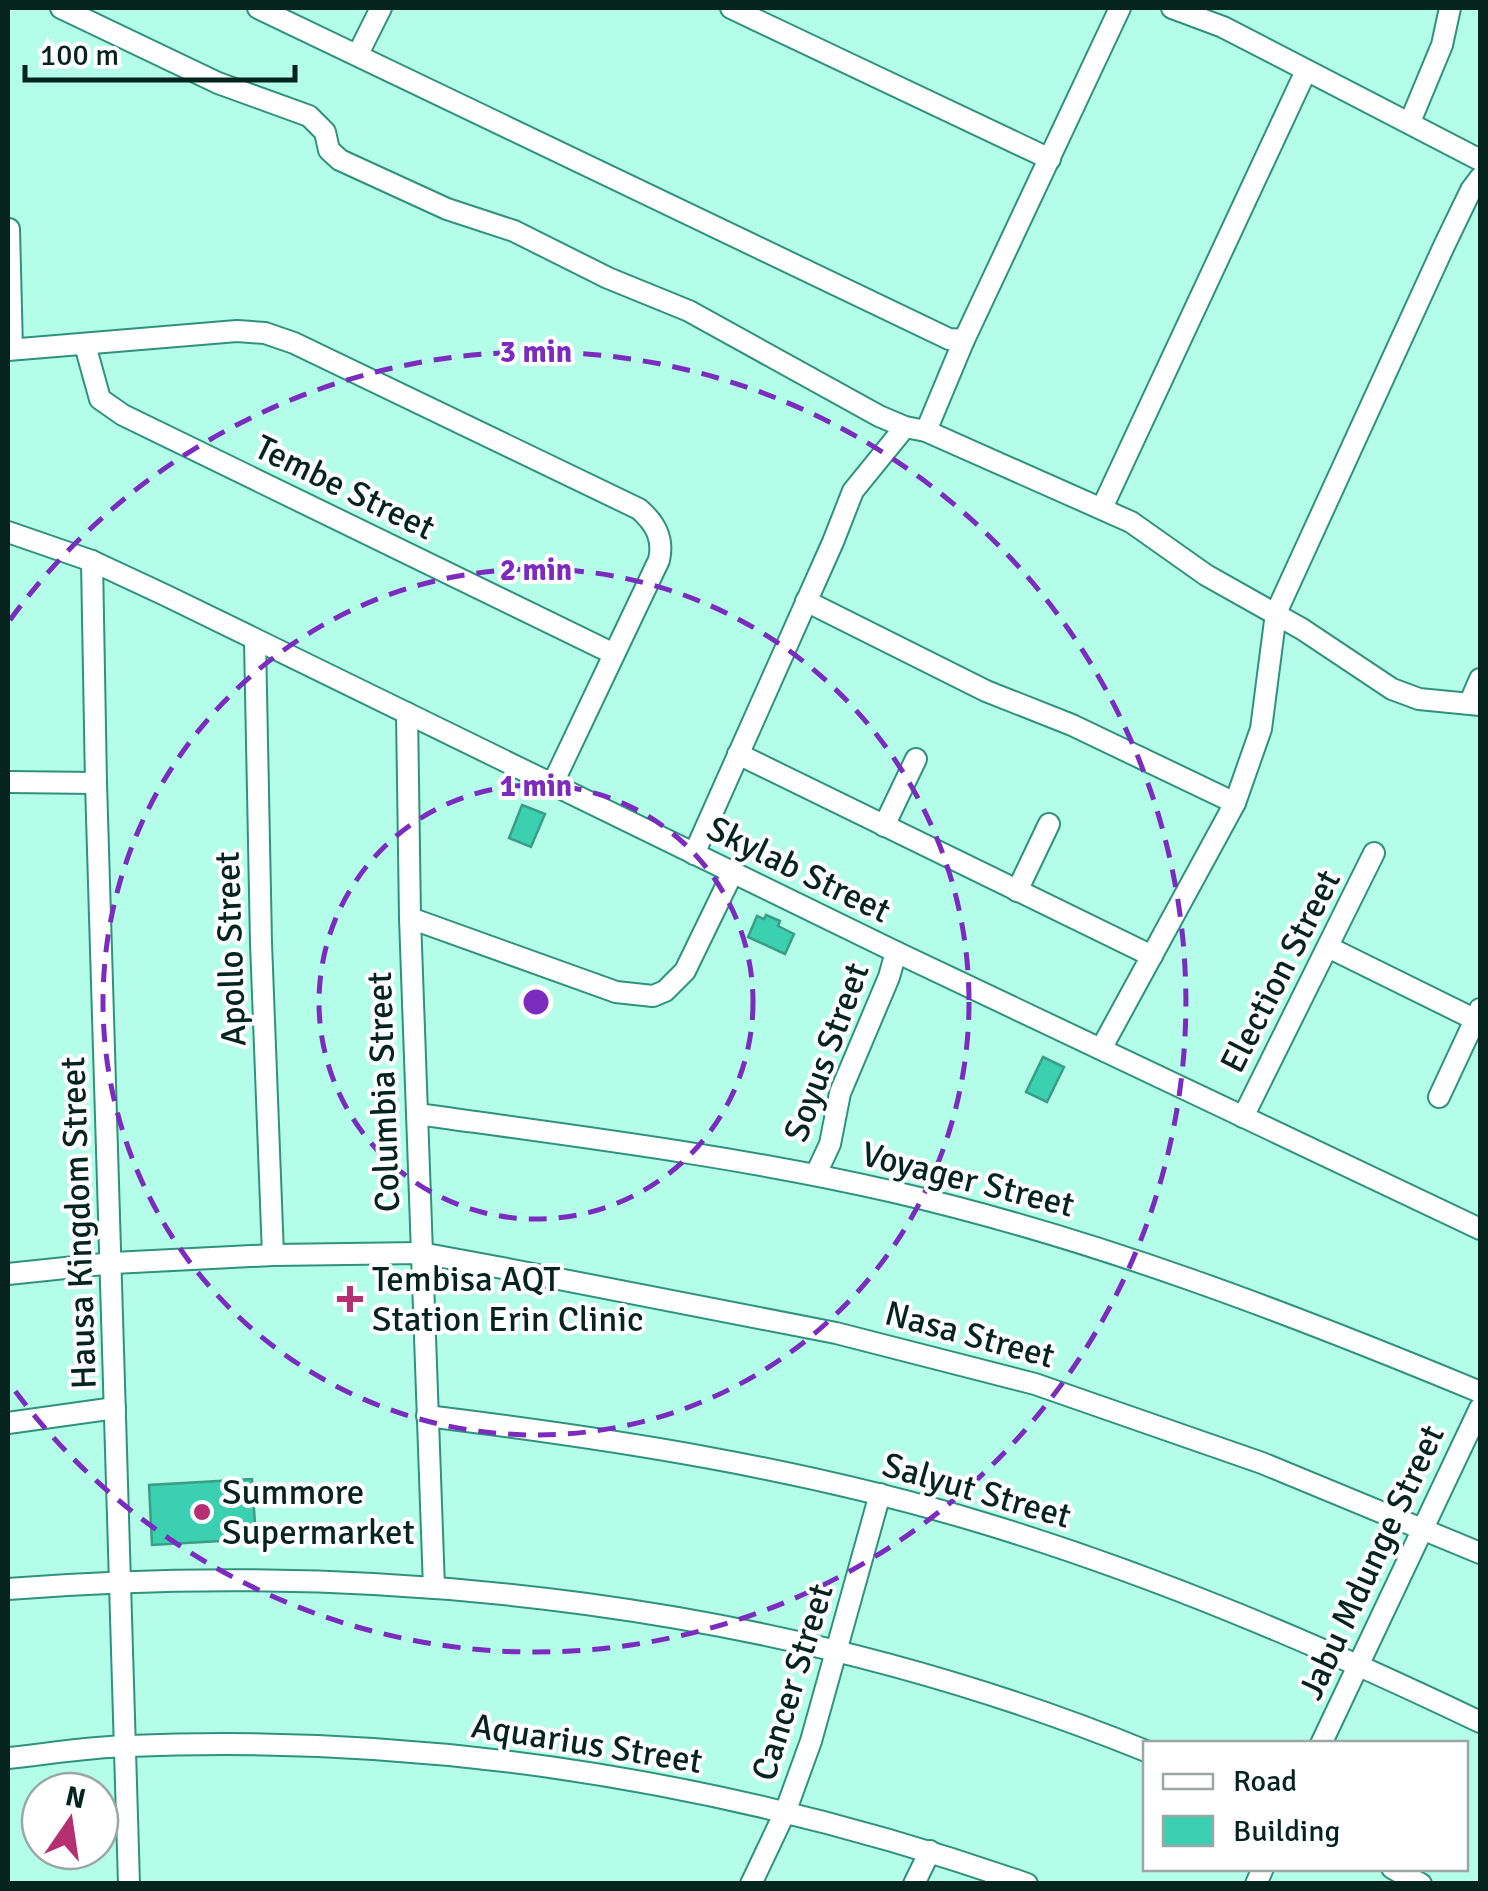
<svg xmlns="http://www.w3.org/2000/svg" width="1488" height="1891" font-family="Signika,sans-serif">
<rect width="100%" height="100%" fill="#b4fde8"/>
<g fill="#3ad0b0" stroke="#3c9d87" stroke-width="2.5">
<polygon points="522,805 545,814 531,847 509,838"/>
<polygon points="766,915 780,921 778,926 794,934 785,954 748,937 757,916 764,919"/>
<polygon points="1043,1057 1064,1067 1047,1102 1026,1092"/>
<polygon points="252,1479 256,1539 152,1545 149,1485"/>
<polygon points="1373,1547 1389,1553 1378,1582 1362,1576"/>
</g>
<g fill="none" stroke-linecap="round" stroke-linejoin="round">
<defs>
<g id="minor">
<polyline points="61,8 218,83 309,116 325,132 329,150 340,160 447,209 514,231 608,278 689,311 879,416 905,427 926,431 1131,522 1206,575 1302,629 1392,689 1419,699 1480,705"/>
<polyline points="258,8 949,339 964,340"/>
<polyline points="731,8 1050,159"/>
<polyline points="1172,8 1223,27 1480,160"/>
<polyline points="358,54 381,8"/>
<polyline points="1410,122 1442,45 1450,8"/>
<polyline points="9,229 12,349"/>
<polyline points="85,345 100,399 123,415 614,654"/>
<path d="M8,350L237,331L265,333L294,343L639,509C655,523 664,538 659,560L553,783"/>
<polyline points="926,431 964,340 1120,8"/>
<polyline points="1102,508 1305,73"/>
<polyline points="8,532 92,561 167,596 896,952 1480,1229"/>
<polyline points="92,561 96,783 129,1884"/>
<polyline points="806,601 986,691 1072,725 1235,803"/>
<polyline points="255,641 261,943 273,1255"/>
<polyline points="1470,702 1480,679"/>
<polyline points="407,713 410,918 434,1588"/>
<polyline points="738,754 1152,956"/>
<polyline points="8,782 96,783"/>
<polyline points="884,826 916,759"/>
<polyline points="694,854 833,542 853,491 905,427"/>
<polyline points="1017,891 1049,824"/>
<polyline points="410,918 616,992 653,996 665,991 685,971 733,872"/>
<polyline points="1328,947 1480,1022"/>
<polyline points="1101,1049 1235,803 1261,729 1276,613 1444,246 1471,190 1480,178"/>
<polyline points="1439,1097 1480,1009"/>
<path d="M417,1114C576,1136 737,1156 894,1192C1097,1239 1289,1313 1480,1392"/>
<polyline points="1243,1117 1374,853"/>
<polyline points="816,1174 830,1144 840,1093 889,977 896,952"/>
<polyline points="8,1274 113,1263 273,1255 421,1253 497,1267 836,1333 1035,1384 1262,1463 1480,1553"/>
<path d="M427,1416C614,1439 802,1468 983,1523C1155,1575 1319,1645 1480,1722"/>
<polyline points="8,1423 115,1408"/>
<path d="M8,1589C391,1559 788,1605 1146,1751"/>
<polyline points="1321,1744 1480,1408"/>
<path d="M8,1758C47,1754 88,1747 128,1746C436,1733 737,1783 1027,1884"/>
<polyline points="1392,1868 1421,1884"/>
<polyline points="751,1884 786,1810 811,1741 880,1494"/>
<polyline points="914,1884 930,1851"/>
<polyline points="1256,1884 1263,1868"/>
</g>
</defs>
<use href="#minor" stroke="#2e927c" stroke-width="24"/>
<use href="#minor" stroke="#fff" stroke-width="20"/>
</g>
<g fill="none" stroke="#7b2cbf" stroke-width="5" stroke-dasharray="18 12">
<circle cx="536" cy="1002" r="217"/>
<circle cx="536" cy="1002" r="433"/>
<path d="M10 620A650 650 0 1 1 10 1384"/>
</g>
<g fill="#b62f72" stroke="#fff" stroke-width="4">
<path d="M345 1284h10v10h10v10h-10v10h-10v-10h-10v-10h10z"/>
<circle cx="202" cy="1512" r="10"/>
</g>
<g text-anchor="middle" stroke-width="8" stroke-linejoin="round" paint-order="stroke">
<g font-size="35" fill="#06241e" stroke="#fff">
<text transform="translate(345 487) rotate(26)" y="12">Tembe Street</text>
<text transform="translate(799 869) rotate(26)" y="12">Skylab Street</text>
<text transform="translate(230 949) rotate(-92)" y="12">Apollo Street</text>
<text transform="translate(1280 971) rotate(-63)" y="12">Election Street</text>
<text transform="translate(826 1052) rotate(-70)" y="12">Soyus Street</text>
<text transform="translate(383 1092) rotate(-92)" y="12">Columbia Street</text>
<text transform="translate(968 1179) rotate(14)" y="12">Voyager Street</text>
<text transform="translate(78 1223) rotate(-92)" y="12">Hausa Kingdom Street</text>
<text transform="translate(970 1334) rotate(15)" y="12">Nasa Street</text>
<text transform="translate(977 1490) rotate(16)" y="12">Salyut Street</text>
<text transform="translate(1371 1562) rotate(-65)" y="12">Jabu Mdunge Street</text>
<text transform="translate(792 1682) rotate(-73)" y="12">Cancer Street</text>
<text transform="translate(587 1743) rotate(9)" y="12">Aquarius Street</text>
</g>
<g font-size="35" fill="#06241e" stroke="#fff" text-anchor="start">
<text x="372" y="1291">Tembisa AQT<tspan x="372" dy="40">Station Erin Clinic</tspan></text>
<text x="222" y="1504">Summore<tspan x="222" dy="40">Supermarket</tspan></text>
</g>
</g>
<circle cx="536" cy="1002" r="15" fill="#7b2cbf" stroke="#fff" stroke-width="5"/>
<g font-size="30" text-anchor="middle" font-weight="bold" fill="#7b2cbf" stroke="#fff" stroke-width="8" stroke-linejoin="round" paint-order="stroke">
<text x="536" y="362">3 min</text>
<text x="536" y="580">2 min</text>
<text x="536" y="796">1 min</text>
</g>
<rect width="1488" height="1891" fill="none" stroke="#06241e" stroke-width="20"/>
<rect x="1143" y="1741" width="325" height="130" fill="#ffffff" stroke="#9ba7a5" stroke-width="2.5"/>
<rect x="1163" y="1774" width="50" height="15" fill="#ffffff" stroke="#9ba7a5" stroke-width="2.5"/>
<text x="1233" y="1791" font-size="30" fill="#06241e">Road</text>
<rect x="1163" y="1816" width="50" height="30" fill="#3ad0b0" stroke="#9ba7a5" stroke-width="2.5"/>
<text x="1233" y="1841" font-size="30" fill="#06241e">Building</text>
<g transform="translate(70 1821) rotate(13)"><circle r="48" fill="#ffffff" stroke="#9ba7a5" stroke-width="2.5"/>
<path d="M0-8L18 38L0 25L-18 38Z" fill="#b62f72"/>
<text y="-15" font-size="28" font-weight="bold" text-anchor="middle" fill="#06241e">N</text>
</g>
<path d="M25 65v15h270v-15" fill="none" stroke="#06241e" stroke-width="5"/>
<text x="40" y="65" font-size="30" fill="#06241e" stroke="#ffffff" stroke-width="8" paint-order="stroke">100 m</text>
</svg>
